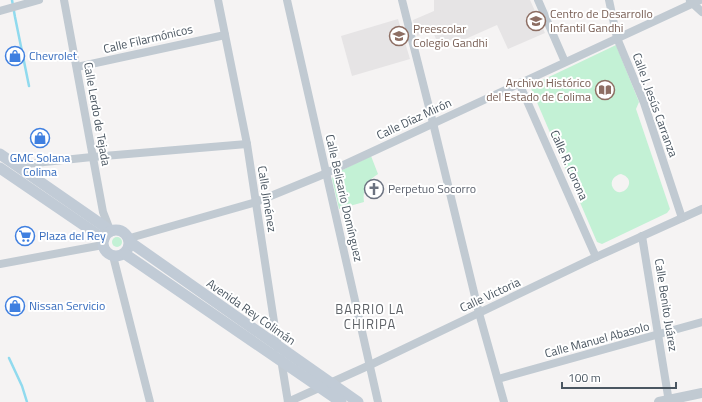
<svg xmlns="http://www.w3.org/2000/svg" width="702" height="402" font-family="'Titillium Web',sans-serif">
<rect width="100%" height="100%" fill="#f5f3f3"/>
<g fill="#e6e4e5">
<polygon points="434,0 530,0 545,33 508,49 497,25 461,41 436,39 433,32 417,36 413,20 434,11"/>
<polygon points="398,19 410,59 352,76 341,36"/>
</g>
<g fill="#c3f1d5" fill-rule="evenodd">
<path d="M616,45L639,102L636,109L670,209L667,213L602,244L597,242L530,86ZM621,174C640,180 621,201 613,188C609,181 615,175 621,174Z"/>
<path d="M371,156L378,174C368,180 362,189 364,202L339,209L332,179L334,174Z"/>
<circle cx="117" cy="242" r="5"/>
</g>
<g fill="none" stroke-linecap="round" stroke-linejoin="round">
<g stroke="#90daee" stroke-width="2.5">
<polyline points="12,0 15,17 29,86"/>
<polyline points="9,358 22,386 27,402"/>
</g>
<g stroke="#c1cad2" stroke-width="8">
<polyline points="64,0 103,212 110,230"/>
<polyline points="218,0 247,144 278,348"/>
<polyline points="287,0 378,402"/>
<polyline points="402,0 433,123 479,313 504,402"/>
<polyline points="538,0 565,62"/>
<polyline points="609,0 617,38 644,103 682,218"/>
<polyline points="690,1 702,12"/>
<polyline points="0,11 39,0"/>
<polyline points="77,67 225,35"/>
<polyline points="519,83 596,257"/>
<polyline points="16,165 92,157 247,144"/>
<polyline points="642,236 669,402"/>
<polyline points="130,238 256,202 322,175 700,0"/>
<polyline points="113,256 150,402"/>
<polyline points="0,264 103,245"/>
<polyline points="281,359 288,402"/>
<polyline points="498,379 702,322"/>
<polyline points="288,402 370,365 596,257 702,209"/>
</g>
<polyline stroke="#c1cad2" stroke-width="10" points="659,402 702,393"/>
<g stroke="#c1cbd6" stroke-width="11">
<polyline points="0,154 111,231"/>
<polyline points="0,168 104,239"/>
<circle cx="116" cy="243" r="13"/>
<polyline points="130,242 358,402"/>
<polyline points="125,254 341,402"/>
</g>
</g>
<defs>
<symbol id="school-ring" viewBox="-11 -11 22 22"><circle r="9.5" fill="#fff" stroke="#8d6e63" stroke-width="1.5"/><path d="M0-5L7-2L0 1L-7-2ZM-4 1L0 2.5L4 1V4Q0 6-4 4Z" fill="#8d6e63"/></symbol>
<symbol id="shop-ring" viewBox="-11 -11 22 22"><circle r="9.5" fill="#fff" stroke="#3f7fe0" stroke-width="1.5"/><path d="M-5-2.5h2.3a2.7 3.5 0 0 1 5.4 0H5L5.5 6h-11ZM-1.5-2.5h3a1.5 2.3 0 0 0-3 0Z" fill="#3f7fe0"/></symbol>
<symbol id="library-ring" viewBox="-11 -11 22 22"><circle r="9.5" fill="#fff" stroke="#8d6e63" stroke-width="1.5"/><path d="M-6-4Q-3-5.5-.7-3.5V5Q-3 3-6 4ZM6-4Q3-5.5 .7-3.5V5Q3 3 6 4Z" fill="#8d6e63"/></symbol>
<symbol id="church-ring" viewBox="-11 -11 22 22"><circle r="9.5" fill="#fff" stroke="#6b7280" stroke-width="1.5"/><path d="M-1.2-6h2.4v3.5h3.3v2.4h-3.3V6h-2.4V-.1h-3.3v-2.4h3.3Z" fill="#6b7280"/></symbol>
<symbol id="supermarket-ring" viewBox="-11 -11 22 22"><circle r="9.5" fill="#fff" stroke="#3f7fe0" stroke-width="1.5"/><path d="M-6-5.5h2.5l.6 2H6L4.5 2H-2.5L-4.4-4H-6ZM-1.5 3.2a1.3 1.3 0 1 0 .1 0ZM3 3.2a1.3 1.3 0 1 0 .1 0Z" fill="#3f7fe0"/></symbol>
</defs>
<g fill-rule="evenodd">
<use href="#school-ring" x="525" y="10" width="22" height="22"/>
<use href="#school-ring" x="388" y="25" width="22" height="22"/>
<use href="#shop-ring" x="4" y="45" width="22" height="22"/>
<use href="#library-ring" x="594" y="79" width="22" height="22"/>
<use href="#shop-ring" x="29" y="127" width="22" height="22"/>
<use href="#church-ring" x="363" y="178" width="22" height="22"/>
<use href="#supermarket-ring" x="14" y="225" width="22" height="22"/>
<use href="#shop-ring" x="4" y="295" width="22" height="22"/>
</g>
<g text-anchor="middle" stroke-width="4" stroke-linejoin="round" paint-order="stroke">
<g font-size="12" fill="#785e54" stroke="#fff" text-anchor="start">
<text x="550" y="18">Centro de Desarrollo<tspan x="550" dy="14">Infantil Gandhi</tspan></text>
<text x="413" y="33">Preescolar<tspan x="413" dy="14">Colegio Gandhi</tspan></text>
<text x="591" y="87" text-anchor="end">Archivo Histórico<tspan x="591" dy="14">del Estado de Colima</tspan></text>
</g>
<g font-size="12" fill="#4a5661" stroke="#fff">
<text transform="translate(148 39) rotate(-13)" y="4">Calle Filarmónicos</text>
<text transform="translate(655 105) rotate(70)" y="4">Calle J. Jesús Carranza</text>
<text transform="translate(97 114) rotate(80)" y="4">Calle Lerdo de Tejada</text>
<text transform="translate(414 119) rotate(-25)" y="4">Calle Díaz Mirón</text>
<text transform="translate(569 165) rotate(66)" y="4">Calle R. Corona</text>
<text transform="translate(344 198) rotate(77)" y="4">Calle Belisario Domínguez</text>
<text transform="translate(267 199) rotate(81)" y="4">Calle Jiménez</text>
<text transform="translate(490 295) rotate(-25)" y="4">Calle Victoria</text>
<text transform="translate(666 305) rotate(81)" y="4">Calle Benito Juárez</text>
<text transform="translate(251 312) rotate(35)" y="4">Avenida Rey Colimán</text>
<text transform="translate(597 340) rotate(-15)" y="4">Calle Manuel Abasolo</text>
</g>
<g font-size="12" fill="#366cbe" stroke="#fff" text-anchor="start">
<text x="29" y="60">Chevrolet</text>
<text x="40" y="162" text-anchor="middle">GMC Solana<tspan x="40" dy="14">Colima</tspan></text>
<text x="39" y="240">Plaza del Rey</text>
<text x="29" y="310">Nissan Servicio</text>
</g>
<g font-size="12" fill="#5b616d" stroke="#fff" text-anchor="start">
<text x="388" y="193">Perpetuo Socorro</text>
</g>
<g font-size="13" letter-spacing="1" fill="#5f6368" stroke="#fff">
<text x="370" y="314">BARRIO LA<tspan x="370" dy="15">CHIRIPA</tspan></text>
</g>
</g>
<path d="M562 382v6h114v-6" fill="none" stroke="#4a5661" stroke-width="2"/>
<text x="568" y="382" font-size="12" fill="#4a5661" stroke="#ffffff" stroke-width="3" paint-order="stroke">100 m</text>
</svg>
